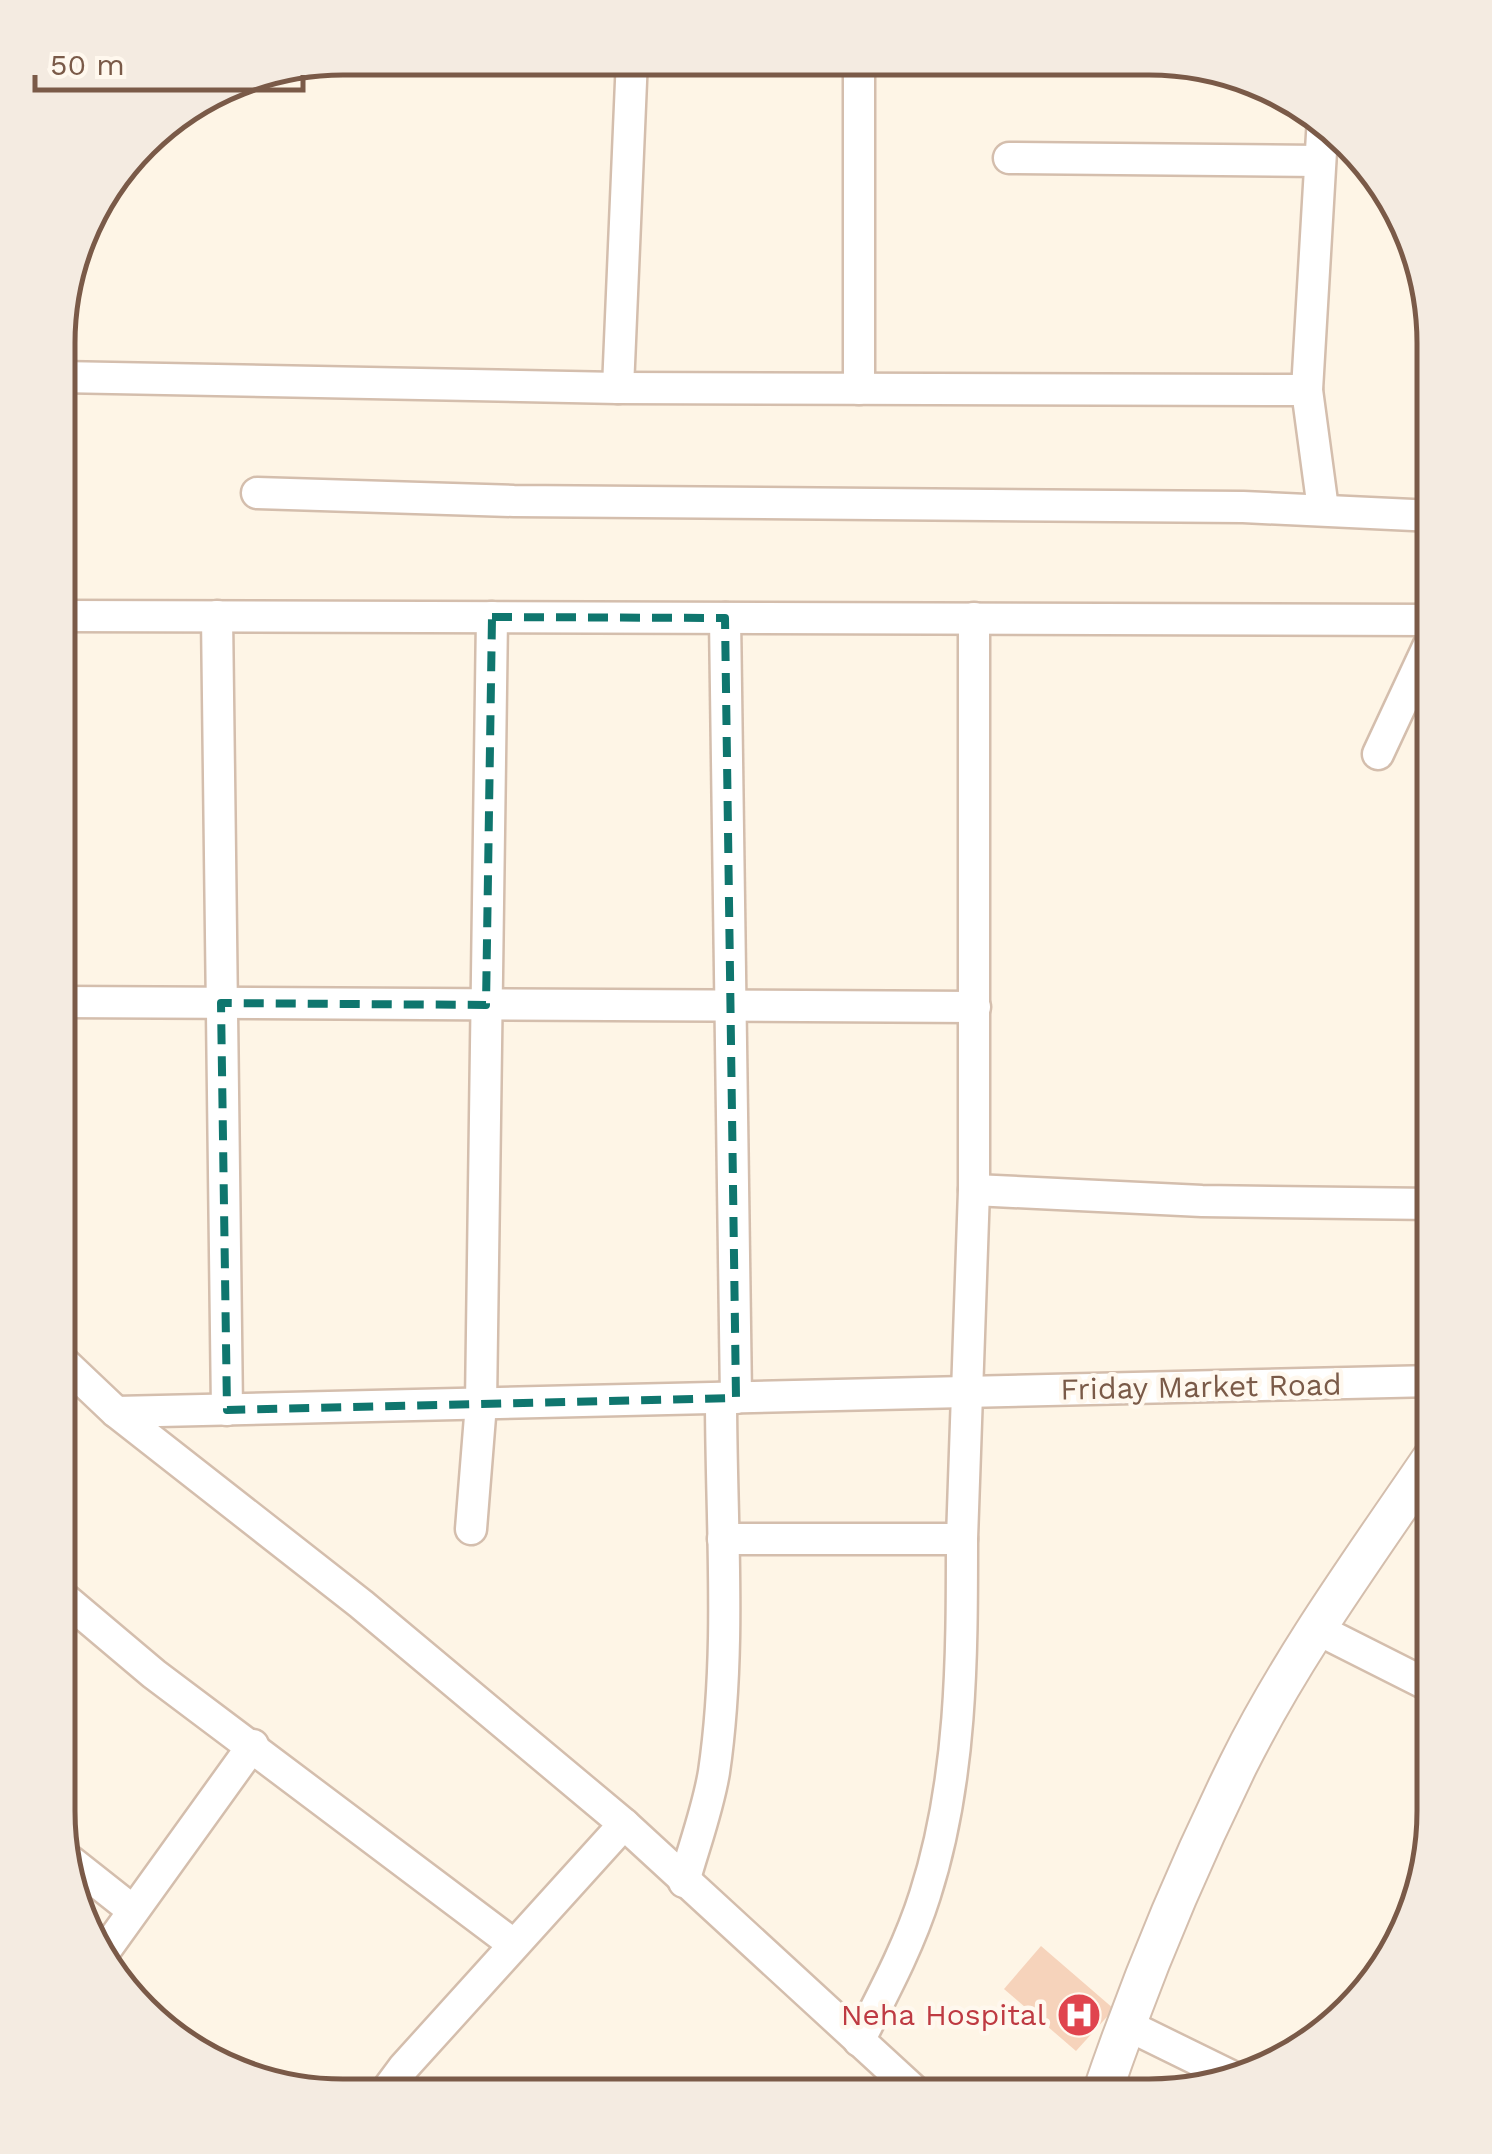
<svg xmlns="http://www.w3.org/2000/svg" width="1492" height="2154" font-family="'Work Sans',sans-serif">
<rect width="100%" height="100%" fill="#fef5e6"/>
<polygon fill="#f6d3bb" points="1041,1946 1114,2009 1076,2051 1004,1989"/>
<g fill="none" stroke-linecap="round" stroke-linejoin="round">
<defs>
<g id="minor">
<polyline points="859,59 859,389"/>
<polyline points="1323,117 1307,390 1323,509"/>
<polyline points="1009,158 1320,161"/>
<polyline points="60,377 618,388 1307,390"/>
<polyline points="618,388 632,58"/>
<polyline points="257,493 514,501 1243,507 1434,516"/>
<polyline points="60,616 1434,620"/>
<polyline points="217,616 227,1410"/>
<polyline points="725,618 736,1398"/>
<polyline points="1378,754 1434,634"/>
<polyline points="59,1002 975,1007"/>
<polyline points="974,1190 1202,1201 1434,1204"/>
<polyline points="58,1357 116,1412 361,1604 624,1824 404,2067 384,2094"/>
<polyline points="116,1412 1434,1381"/>
<polyline points="471,1529 481,1404 492,617"/>
<polyline points="723,1539 962,1539 974,1190 974,618"/>
<polyline points="58,1593 154,1674 513,1944"/>
<polyline points="1317,1629 1434,1688"/>
<polyline points="624,1824 920,2096"/>
<polyline points="69,1860 131,1909"/>
<path d="M684,1882C694,1846 708,1809 714,1772C732,1649 721,1522 721,1398"/>
<polyline points="102,1955 253,1745"/>
<polyline points="1125,2024 1233,2077"/>
<path d="M859,2041C883,1994 909,1946 925,1895C962,1780 962,1659 962,1539"/>
</g>
<path id="tertiary" d="M1101,2096C1139,1984 1186,1871 1238,1765C1292,1656 1366,1555 1434,1455"/>
</defs>
<use href="#minor" stroke="#d4bead" stroke-width="35"/>
<use href="#tertiary" stroke="#d4bead" stroke-width="42"/>
<use href="#minor" stroke="#fff" stroke-width="30"/>
<use href="#tertiary" stroke="#fff" stroke-width="38"/>
</g>
<path fill="none" stroke="#0f766e" stroke-width="8" stroke-dasharray="20 12" stroke-linejoin="round" d="M492,617L725,618L736,1398L227,1410L221,1003L486,1005Z"/>
<defs>
<symbol id="hospital-disc" viewBox="-11 -11 22 22"><circle r="9.5" fill="#e0444e" stroke="#fff8ee"/><path d="M-5-5h3v3.5h4V-5h3V5h-3V1.5h-4V5h-3Z" fill="#fff"/></symbol>
</defs>
<g fill-rule="evenodd">
<use href="#hospital-disc" x="1054" y="1990" width="50" height="50"/>
</g>
<g text-anchor="middle" stroke-width="9" stroke-linejoin="round" paint-order="stroke">
<g font-size="30" fill="#7a5a48" stroke="#fff8ee">
<text transform="translate(1201 1387) rotate(-1)" y="10">Friday Market Road</text>
</g>
<g font-size="30" fill="#be3a42" stroke="#fff8ee" text-anchor="end">
<text x="1046" y="2025">Neha Hospital</text>
</g>
</g>
<path d="M0 0H1492V2154H0ZM343 75H1149A268 268 0 0 1 1417 343V1811A268 268 0 0 1 1149 2079H343A268 268 0 0 1 75 1811V343A268 268 0 0 1 343 75Z" fill="#f4ebe1" fill-rule="evenodd"/>
<path fill="none" stroke="#7a5a48" stroke-width="5" d="M343 75H1149A268 268 0 0 1 1417 343V1811A268 268 0 0 1 1149 2079H343A268 268 0 0 1 75 1811V343A268 268 0 0 1 343 75Z"/>
<path d="M35 75v15h268v-15" fill="none" stroke="#7a5a48" stroke-width="5"/>
<text x="50" y="75" font-size="30" fill="#7a5a48" stroke="#fff8ee" stroke-width="8" paint-order="stroke">50 m</text>
</svg>
